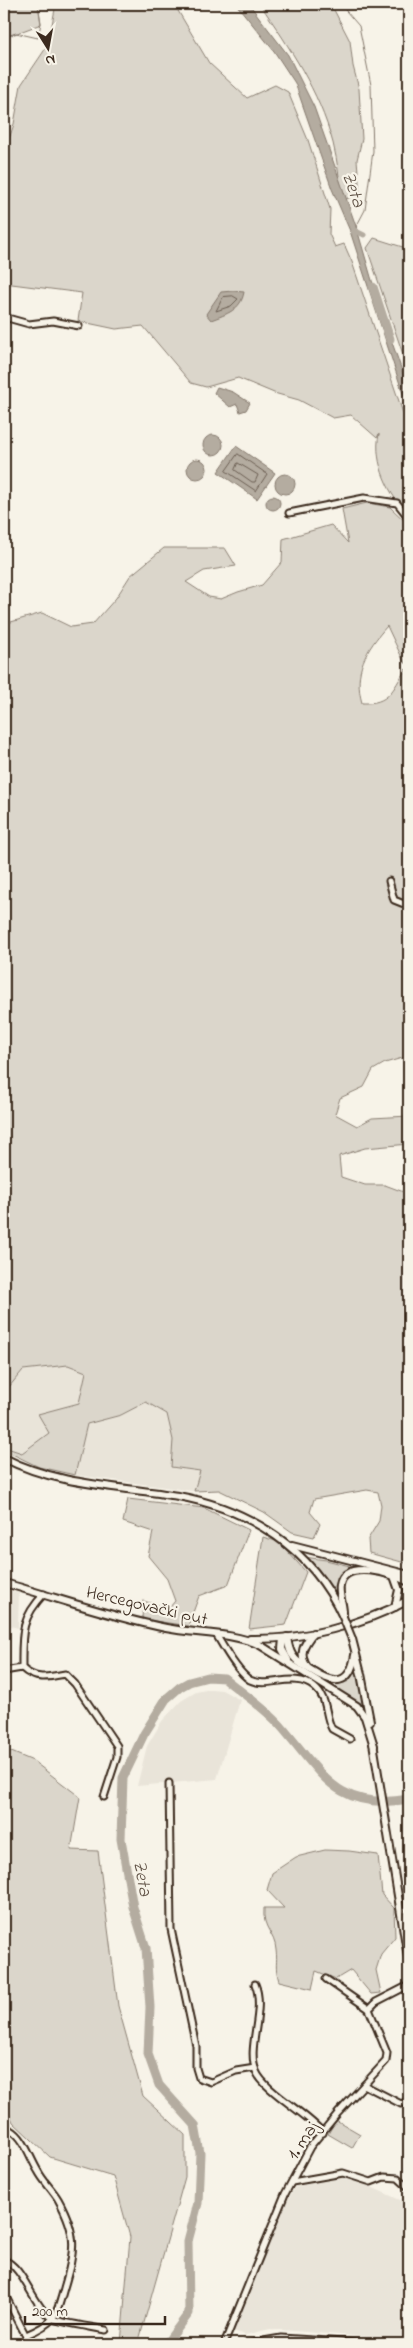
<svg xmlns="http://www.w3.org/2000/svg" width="413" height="2348" font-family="'Indie Flower',sans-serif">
<rect width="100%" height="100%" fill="#f7f3e8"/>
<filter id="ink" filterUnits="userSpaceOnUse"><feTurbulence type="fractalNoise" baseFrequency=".02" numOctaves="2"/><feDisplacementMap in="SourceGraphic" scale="10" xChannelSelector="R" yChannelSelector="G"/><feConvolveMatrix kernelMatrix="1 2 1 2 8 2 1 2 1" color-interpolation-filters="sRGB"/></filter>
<g filter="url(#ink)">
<g fill="#e9e4d9">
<polygon points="68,1365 86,1372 79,1403 49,1433 22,1453 4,1447 4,1393 23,1370"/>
<polygon points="146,1402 167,1414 173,1440 172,1467 200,1471 194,1491 75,1475 87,1424 121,1415"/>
<polygon points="4,1589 19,1593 18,1628 4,1624"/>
<polygon points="211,1689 222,1690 240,1700 217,1779 137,1786 147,1746 162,1721 181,1701 196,1692"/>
<polygon points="341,2176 349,2177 409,2204 409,2344 364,2337 270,2329 245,2335 232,2331 283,2208 295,2187"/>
</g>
<g fill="#dbd6cb" stroke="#8b8074">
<polygon points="4,4 38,4 41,24 4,38"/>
<path d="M56,4H174L209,63L247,98L275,85L288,92L308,140L330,209L329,234L335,247L344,244L352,262L409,431V516C389,495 373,463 379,434L377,438L351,415L333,418L299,400L274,393L238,378L206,387L191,383L143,326L116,329L78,321L82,293L4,283V154L14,124L21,85L48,45Z"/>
<path d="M260,4H329L332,6L350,41L353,66L359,89L362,139L357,160L360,194L343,200C339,182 338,162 333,143C319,91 290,48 260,4Z"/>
<polygon points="374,238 409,249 409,372 367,248"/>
<path d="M367,503L390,507L409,525V665L404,662L387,626C366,650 353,671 362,703C390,704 392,690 406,669L409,670V1056L385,1063L373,1070L364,1087L340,1098L335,1114L357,1126L372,1118L409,1116V1144L365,1148L339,1156L341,1177L365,1185H385L409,1194L407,1232L409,1238V1564L369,1553L368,1539L379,1521L381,1505L378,1492L367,1490L314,1499L310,1512L320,1524L314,1537L292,1532L264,1512L219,1490L194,1491L200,1471L171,1467L173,1440L167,1414L146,1402L121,1415L87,1424L75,1475L39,1467L4,1450V1447L22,1453L49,1433L38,1414L79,1403L86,1372L68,1365L23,1370L4,1393V624L42,613L71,627L93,624L116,598L130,576L164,548H225L236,566L204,571L186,582L209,597L221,599L238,592L262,585L282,562L283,539L331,525L348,543L342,509Z"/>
<polygon points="128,1499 204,1508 249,1530 228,1585 199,1596 188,1626 142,1619 143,1601 169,1608 175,1601 167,1579 148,1556 153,1532 123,1522"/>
<polygon points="263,1537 279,1542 306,1572 286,1625 249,1629"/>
<polygon points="304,1557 326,1560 409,1581 361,1571 343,1576 339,1604 325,1580"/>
<polygon points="285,1647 296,1665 327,1684 344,1683 349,1681 357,1669 364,1713 290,1661"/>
<polygon points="4,1749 33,1761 80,1797 71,1850 98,1851 118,2006 143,2096 185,2135 185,2177 138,2344 121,2344 130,2237 113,2176 50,2157 13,2122 4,2101"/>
<path d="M325,1850L349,1851L378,1855L382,1895L394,1908L395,1937L381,1954L376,1970L381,1993L371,1994L351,1970L336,1979L316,1971L312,1989L279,1981C274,1965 278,1964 276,1950C275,1933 262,1929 264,1908H284L267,1890L272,1873L296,1857Z"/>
<polygon points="336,2120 360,2134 352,2148 328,2134"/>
</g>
<g fill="#b4aca0" stroke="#84786c">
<polygon points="236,4 249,4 288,55 314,107 357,229 380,308 409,391 409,412 350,231 332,189 295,83 274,51"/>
<path d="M233,291L244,292C241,310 227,314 211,320L206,314L221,292Z"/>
<polygon points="217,387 233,392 250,403 246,410 240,412 237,404 230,407 214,393"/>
<circle cx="213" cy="445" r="10"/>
<polygon points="236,446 275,473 257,499 218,472"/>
<circle cx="197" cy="469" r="10"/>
<circle cx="285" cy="484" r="10"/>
<circle cx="273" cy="503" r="7"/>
</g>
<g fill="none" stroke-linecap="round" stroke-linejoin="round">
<g stroke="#6b5e52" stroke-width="1">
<polygon points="233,296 238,299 231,306 216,311 223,297"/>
<polygon points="238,454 267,474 256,491 226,471"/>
<polygon points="238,463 258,475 255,482 252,482 235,470"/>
</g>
<g stroke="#84786c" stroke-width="1">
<polyline points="340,4 359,26 371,85 373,151 365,210 356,227"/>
<polyline points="4,37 16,33 38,38 41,23 38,4"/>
</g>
<polyline stroke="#b4aca0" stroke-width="5" points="354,230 364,235"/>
<g stroke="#b4aca0" stroke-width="9">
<polyline points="373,287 390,339"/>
<path d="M166,2344L189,2313L188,2241L198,2203L200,2153L195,2125L159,2085L148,2054L150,2007L146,1948L133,1907L121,1839L123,1778L144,1734L166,1699L180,1687L189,1682L208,1677L224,1678C243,1694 264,1707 280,1725C322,1773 336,1812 409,1799"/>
</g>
<defs>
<g id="minor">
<polyline points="4,317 29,324 53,321 79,326"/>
<polyline points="289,513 364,498 397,503 409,518"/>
<polyline points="389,881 394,900 409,906"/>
<path d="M44,1594C20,1619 22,1635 22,1668C35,1681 50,1677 65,1674L75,1684L117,1746V1757L104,1797"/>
<path d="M217,1636C224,1648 238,1673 250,1680C268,1689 295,1671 314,1687C329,1699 324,1715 332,1729L350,1739"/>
<polyline points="4,1671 22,1668"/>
<polyline points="169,1783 171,1929 196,2046 196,2068 199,2078 211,2082 236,2071 255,2068"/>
<polyline points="326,1979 369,2009"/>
<path d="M255,1984C266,2010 246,2047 256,2071C264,2091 307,2113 323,2133"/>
<polyline points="364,2085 401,2104 408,2101"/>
<path d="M4,2130H11C24,2137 30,2158 38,2171C43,2181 52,2189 58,2199C78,2235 75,2251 64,2288C56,2317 55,2323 26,2335"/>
<polyline points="292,2182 343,2173 371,2182 384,2177 398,2178 409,2188"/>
<path d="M4,2260C24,2267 33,2307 53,2319C59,2322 97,2328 106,2330"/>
<polyline points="4,2293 30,2344"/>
<polyline points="224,2344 285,2194 310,2147 338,2113 386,2061 387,2053 369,2009 376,2002 409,1985"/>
<polyline points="246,2344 281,2338 375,2344"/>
</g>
<g id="major">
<path d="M4,1458C58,1486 120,1486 178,1496C250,1509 312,1549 343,1617"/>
<polyline points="292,1545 409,1575"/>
<polyline points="394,1576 399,1590 395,1607"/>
<path d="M4,1583C58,1598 111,1617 166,1628C196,1634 231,1632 260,1645L357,1706L365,1717L374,1746"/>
<path d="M343,1616C344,1605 338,1595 340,1585C344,1558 394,1574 409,1582"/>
<path d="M287,1637C288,1644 289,1651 293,1656C297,1663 305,1666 311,1670C334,1685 350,1686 355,1655"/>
<polyline points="283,1638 282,1649 288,1660"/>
<path d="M250,1639C305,1640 361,1625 409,1600"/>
<polyline points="352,1639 361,1674 370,1721"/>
<path d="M307,1667C298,1654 304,1644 313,1633"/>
<polyline points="373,1743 409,1963"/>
</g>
</defs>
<use href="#minor" stroke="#3b2a1e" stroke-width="9"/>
<use href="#major" stroke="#3b2a1e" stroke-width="10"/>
<use href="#minor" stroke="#f7f3e8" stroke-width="5"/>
<use href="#major" stroke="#f7f3e8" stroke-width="6"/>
<defs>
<polyline id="major-bridge" points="343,1617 352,1639"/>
</defs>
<use href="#major-bridge" stroke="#3b2a1e" stroke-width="10" stroke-linecap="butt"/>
<use href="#major-bridge" stroke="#f7f3e8" stroke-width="6"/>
</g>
</g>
<g text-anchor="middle" stroke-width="4.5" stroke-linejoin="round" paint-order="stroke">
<g font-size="18" fill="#3b2a1e" stroke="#f7f3e8">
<text transform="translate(147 1605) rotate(13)" y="6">Hercegovački put</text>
<text transform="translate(302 2140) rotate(-56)" y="6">1. maj</text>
</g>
<g font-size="19" font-style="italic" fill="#5f5145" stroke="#f7f3e8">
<text transform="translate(355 189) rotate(71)" y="7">Zeta</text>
<text transform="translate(144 1878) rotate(80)" y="7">Zeta</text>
</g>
</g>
<rect width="413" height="2348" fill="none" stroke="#f7f3e8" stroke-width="20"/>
<rect x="10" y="10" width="393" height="2328" fill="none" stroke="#3b2a1e" stroke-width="2" filter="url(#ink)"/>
<g transform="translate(48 48) rotate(169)" stroke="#f7f3e8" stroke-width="4" paint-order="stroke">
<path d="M0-4L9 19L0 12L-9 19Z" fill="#3b2a1e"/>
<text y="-8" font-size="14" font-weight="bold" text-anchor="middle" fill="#3b2a1e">N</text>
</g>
<path d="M25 2316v8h140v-8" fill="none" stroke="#3b2a1e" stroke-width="2.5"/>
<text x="32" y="2316" font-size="15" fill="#3b2a1e" stroke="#f7f3e8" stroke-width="4" paint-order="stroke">200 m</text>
</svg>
